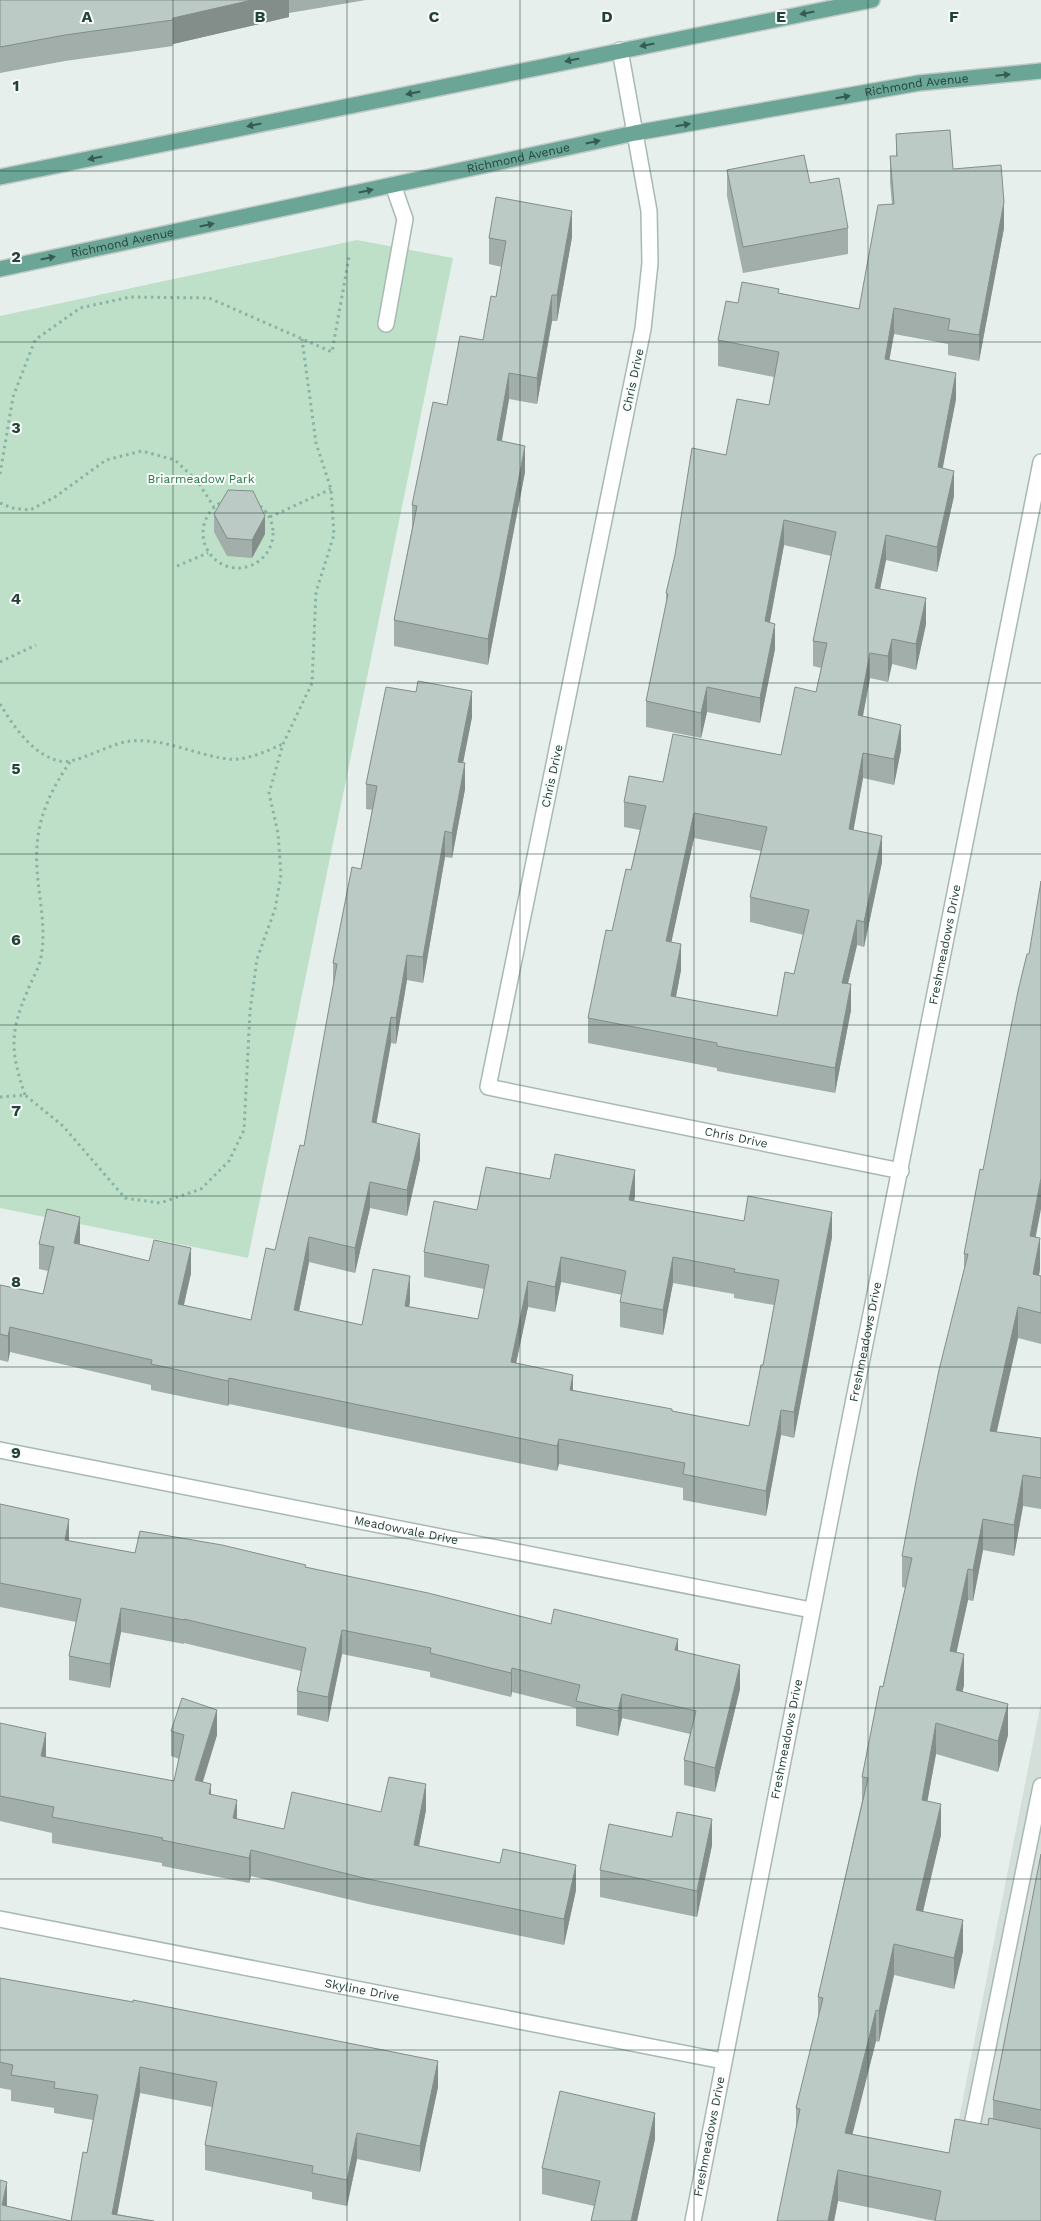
<svg xmlns="http://www.w3.org/2000/svg" width="1041" height="2221" font-family="'Work Sans',sans-serif">
<rect width="100%" height="100%" fill="#e6efeb"/>
<polygon fill="#d4dfda" points="1041,1703 1041,2221 939,2221 954,2144"/>
<polygon fill="#bfe0c8" points="357,240 453,258 248,1258 0,1208 0,316"/>
<g fill="none" stroke-linecap="round" stroke-linejoin="round">
<defs>
<g id="minor">
<path id="s1" d="M620,50L649,211L650,263L643,329L488,1087L901,1171"/>
<polyline points="386,324 405,219 393,185"/>
<path id="s2" d="M0,1450L811,1610"/>
<path id="s3" d="M0,1919L723,2061"/>
<polyline points="978,2137 970,2135 1041,1786"/>
<path id="s4" d="M693,2221C805,1634 925,1048 1041,462"/>
</g>
<g id="major">
<polyline points="0,177 872,0"/>
<path id="s5" d="M0,269L635,133L919,83L1041,71"/>
</g>
</defs>
<use href="#minor" stroke="#a8b8b2" stroke-width="18"/>
<use href="#major" stroke="#c2cac8" stroke-width="18"/>
<g stroke="#86b3a5" stroke-width="3" stroke-dasharray="2.5 4" stroke-linecap="butt">
<polyline points="0,474 13,397 35,340 80,308 130,297 209,298 332,352 349,257"/>
<circle cx="238" cy="533" r="35"/>
<polyline points="0,503 12,508 30,510 55,497 106,460 142,451 175,460 198,482 214,507"/>
<polyline points="270,517 331,489"/>
<polyline points="177,566 208,553"/>
<polyline points="0,662 36,645"/>
<path d="M0,704C14,727 32,754 59,761C77,765 109,743 131,741C165,738 195,755 228,759C246,761 267,751 283,744"/>
<path d="M25,1095C11,1053 9,1034 27,992C31,981 39,969 41,957C48,920 34,883 37,846C39,815 52,788 70,762"/>
<polyline points="0,1097 25,1095 63,1126 125,1198 160,1203 201,1189 229,1161 244,1130 250,1011 257,959 275,909 281,875 278,833 269,793 283,744 312,683 316,592 334,535 331,489 316,443 302,339"/>
</g>
<use href="#minor" stroke="#fff" stroke-width="15"/>
<use href="#major" stroke="#6aa596" stroke-width="15"/>
</g>
<g fill="#a1aea9" fill-rule="evenodd">
<polygon points="0,0 366,0 289,13 289,17 173,44 173,46 65,61 0,73"/>
<path d="M896,134L953,169L1004,228L979,361L948,355V344L894,334L889,360L956,399L942,468L954,496L937,572L886,560L880,589L926,624L916,670L892,664L888,682L870,678L863,716L901,750L894,785L863,778L853,830L882,862L864,947L857,945L848,984L851,1010L835,1093L717,1071V1068L588,1043V1018L612,931L631,870L640,830L624,827V802L663,782L781,755L816,692L821,668L813,666V641L831,556L784,545L770,622L775,649L760,723L707,712L701,738L646,727V701L666,604V593L726,455L769,405L774,377L718,366V340L738,303L779,293L859,309L892,204L890,182V156H896ZM694,838L761,851L750,897V922L804,935L794,974L777,1016L676,997L681,970L671,942Z"/>
<polygon points="727,170 810,183 848,228 848,254 743,273 727,196"/>
<polygon points="572,237 557,321 552,321 537,404 509,399 502,441 525,472 488,665 394,646 394,620 412,528 412,505 447,405 483,340 496,297 502,267 489,264 489,238"/>
<polygon points="214,514 265,534 252,558 227,556 214,532"/>
<path d="M472,717L463,763L465,789L452,858L445,857L423,983L407,980L396,1044L391,1043L376,1123L420,1159L407,1216L370,1208L355,1273L309,1262L299,1311L362,1325L410,1301L409,1307L478,1319L484,1289L424,1277V1252L477,1210L635,1196L634,1201L832,1237L794,1438L781,1435L766,1516L683,1500V1488L559,1464L557,1471L229,1404L228,1406L151,1390V1385L10,1352L8,1362L0,1360V1285L43,1294L48,1271L39,1269V1244L80,1242L79,1244L191,1273L184,1305L251,1320L275,1250L304,1146L333,987V963L361,869L372,810L366,809V784ZM561,1282L622,1295L620,1302V1327L663,1335L673,1283L734,1294V1298L774,1305L763,1365L749,1426L672,1411L573,1390L516,1363L528,1307L555,1312Z"/>
<polygon points="1035,1238 1040,1269 1039,1276 1041,1276 1041,1344 1018,1338 996,1432 1041,1438 1041,1509 1023,1506 1014,1556 983,1550 973,1601 968,1600 956,1652 964,1685 962,1692 1008,1735 998,1772 936,1754 927,1801 941,1835 923,1911 963,1951 954,1989 894,1975 879,2042 876,2041 852,2134 949,2153 988,2125 993,2119 993,2100 1041,1854 1041,2221 935,2221 838,2201 834,2221 777,2221 796,2131 796,2108 818,2021 818,1997 862,1801 862,1777 905,1588 902,1587 902,1556 964,1269 964,1254"/>
<polygon points="0,1504 69,1541 135,1553 306,1567 551,1624 678,1650 740,1689 715,1792 684,1785 684,1760 690,1734 622,1718 618,1736 576,1726 576,1708 512,1692 511,1697 430,1677 430,1672 342,1654 328,1722 297,1715 297,1691 301,1671 184,1643 184,1644 121,1632 110,1688 69,1680 69,1656 76,1622 0,1607"/>
<polygon points="0,1723 46,1757 174,1781 179,1759 171,1756 171,1731 217,1735 203,1782 211,1795 237,1819 284,1829 381,1812 426,1810 419,1846 576,1890 564,1945 368,1904 251,1876 249,1883 162,1866 162,1863 52,1843 52,1833 0,1821"/>
<polygon points="672,1837 712,1845 697,1917 600,1897 600,1870"/>
<polygon points="0,1978 438,2087 420,2172 357,2159 347,2206 312,2199 312,2192 205,2170 205,2145 212,2107 140,2093 117,2214 154,2221 0,2221 7,2206 71,2221 87,2153 93,2120 54,2113 54,2108 11,2101 11,2090 0,2088"/>
<polygon points="655,2139 637,2221 591,2221 594,2206 542,2194 542,2168"/>
</g>
<g fill="#838d89">
<polygon points="252,0 289,0 289,17 173,44 173,18"/>
<polygon points="1004,202 1004,228 979,361 979,335"/>
<polygon points="572,211 572,237 557,321 557,295"/>
<polygon points="552,295 552,321 537,404 537,378"/>
<polygon points="894,308 894,334 885,384 885,359"/>
<polygon points="509,373 509,399 497,466 497,440"/>
<polygon points="956,373 956,399 938,493 938,467"/>
<polygon points="525,446 525,472 488,665 488,639"/>
<polygon points="954,471 954,496 937,572 937,547"/>
<polygon points="265,516 265,534 252,558 252,540"/>
<polygon points="784,520 784,545 765,647 765,621"/>
<polygon points="886,535 886,560 875,613 875,588"/>
<polygon points="926,598 926,624 916,670 916,644"/>
<polygon points="775,624 775,649 760,723 760,698"/>
<polygon points="892,639 892,664 888,682 888,656"/>
<polygon points="870,653 870,678 858,741 858,715"/>
<polygon points="707,687 707,712 701,738 701,713"/>
<polygon points="472,691 472,717 458,788 458,762"/>
<polygon points="901,725 901,750 894,785 894,759"/>
<polygon points="863,753 863,778 849,855 849,829"/>
<polygon points="465,763 465,789 452,858 452,833"/>
<polygon points="694,813 694,838 666,967 666,941"/>
<polygon points="445,831 445,857 423,983 423,957"/>
<polygon points="882,836 882,862 864,947 864,922"/>
<polygon points="857,920 857,945 842,1008 842,983"/>
<polygon points="681,944 681,970 671,1022 671,996"/>
<polygon points="407,955 407,980 396,1044 396,1018"/>
<polygon points="851,984 851,1010 835,1093 835,1068"/>
<polygon points="391,1017 391,1043 372,1148 372,1122"/>
<polygon points="420,1134 420,1159 407,1216 407,1190"/>
<polygon points="635,1170 635,1196 629,1226 629,1200"/>
<polygon points="1041,1178 1041,1209 1030,1267 1030,1236"/>
<polygon points="370,1182 370,1208 355,1273 355,1248"/>
<polygon points="832,1212 832,1237 794,1438 794,1412"/>
<polygon points="80,1217 80,1242 74,1268 74,1243"/>
<polygon points="309,1237 309,1262 294,1336 294,1310"/>
<polygon points="1040,1238 1040,1269 1033,1305 1033,1274"/>
<polygon points="191,1248 191,1273 178,1330 178,1304"/>
<polygon points="561,1257 561,1282 555,1312 555,1287"/>
<polygon points="673,1257 673,1283 663,1335 663,1310"/>
<polygon points="410,1276 410,1301 405,1331 405,1306"/>
<polygon points="528,1281 528,1307 511,1387 511,1362"/>
<polygon points="1018,1307 1018,1338 990,1462 990,1431"/>
<polygon points="10,1327 10,1352 8,1362 8,1336"/>
<polygon points="573,1375 573,1400 570,1390"/>
<polygon points="229,1378 229,1404 228,1406 228,1381"/>
<polygon points="781,1410 781,1435 766,1516 766,1491"/>
<polygon points="559,1439 559,1464 557,1471 557,1446"/>
<polygon points="1023,1475 1023,1506 1014,1556 1014,1525"/>
<polygon points="69,1519 69,1543 65,1540"/>
<polygon points="983,1519 983,1550 973,1601 973,1570"/>
<polygon points="968,1569 968,1600 950,1682 950,1651"/>
<polygon points="121,1608 121,1632 110,1688 110,1664"/>
<polygon points="342,1630 342,1654 328,1722 328,1697"/>
<polygon points="678,1639 678,1663 675,1650"/>
<polygon points="964,1654 964,1685 956,1721 956,1690"/>
<polygon points="740,1665 740,1689 715,1792 715,1768"/>
<polygon points="512,1668 512,1692 511,1697 511,1673"/>
<polygon points="622,1694 622,1718 618,1736 618,1711"/>
<polygon points="1008,1704 1008,1735 998,1772 998,1741"/>
<polygon points="217,1710 217,1735 195,1806 195,1780"/>
<polygon points="936,1723 936,1754 922,1831 922,1800"/>
<polygon points="46,1733 46,1759 41,1756"/>
<polygon points="211,1784 211,1809 209,1794"/>
<polygon points="426,1784 426,1810 414,1871 414,1845"/>
<polygon points="237,1800 237,1825 233,1818"/>
<polygon points="941,1804 941,1835 916,1941 916,1910"/>
<polygon points="712,1819 712,1845 697,1917 697,1891"/>
<polygon points="251,1850 251,1876 249,1883 249,1858"/>
<polygon points="576,1865 576,1890 564,1945 564,1919"/>
<polygon points="963,1920 963,1951 954,1989 954,1958"/>
<polygon points="894,1944 894,1975 879,2042 879,2011"/>
<polygon points="876,2010 876,2041 845,2164 845,2133"/>
<polygon points="438,2061 438,2087 420,2172 420,2146"/>
<polygon points="140,2067 140,2093 116,2221 112,2214"/>
<polygon points="655,2113 655,2139 637,2221 631,2221"/>
<polygon points="357,2133 357,2159 347,2206 347,2180"/>
<polygon points="838,2170 838,2201 834,2221 828,2221"/>
<polygon points="7,2182 7,2208 2,2205"/>
</g>
<g fill="#bbcac4" stroke="#838d89" fill-rule="evenodd">
<polygon points="0,0 252,0 173,18 173,20 65,35 0,47"/>
<path d="M950,130L953,169L1001,165L1004,202L979,335L948,330L950,319L894,308L885,359L956,373L938,467L954,471L937,547L886,535L875,588L926,598L916,644L892,639L888,656L870,653L858,715L901,725L894,759L863,753L849,829L882,836L864,922L857,920L842,983L851,984L835,1068L717,1046V1043L588,1018L606,930L612,931L626,869L631,870L646,806L624,802L629,776L663,782L673,734L781,755L795,687L816,692L827,643L813,641L836,532L784,520L765,621L775,624L760,698L707,687L701,713L646,701L668,594L666,593L675,555L692,448L726,455L737,399L769,405L779,352L718,340L726,301L738,303L742,282L779,289L778,293L859,309L878,205L894,204L890,156H897L896,134ZM694,813L767,827L750,897L809,910L794,974L785,972L777,1016L671,996L681,944L666,941Z"/>
<polygon points="804,155 810,183 839,178 848,228 743,247 727,170"/>
<polygon points="496,197 572,211 557,295 552,295 537,378 509,373 497,440 525,446 488,639 394,620 417,506 412,505 433,402 447,405 460,336 483,340 491,296 496,297 506,241 489,238"/>
<polygon points="228,490 253,491 265,516 252,540 227,538 214,514"/>
<path d="M418,681L472,691L458,762L465,763L452,833L445,831L423,957L407,955L396,1018L391,1017L372,1122L420,1134L407,1190L370,1182L355,1248L309,1237L294,1310L362,1325L373,1269L410,1276L405,1306L478,1319L489,1265L424,1252L434,1201L477,1210L486,1167L550,1179L555,1154L635,1170L629,1200L744,1221L748,1196L832,1212L794,1412L781,1410L766,1491L683,1474L685,1463L559,1439L557,1446L229,1378L228,1381L151,1364L152,1360L10,1327L8,1336L0,1334V1285L43,1294L54,1247L39,1244L47,1209L80,1217L74,1243L149,1261L154,1240L191,1248L178,1304L251,1320L266,1248L275,1250L300,1145L304,1146L337,964L333,963L352,867L361,869L377,786L366,784L386,687L416,692ZM561,1257L626,1271L620,1302L663,1310L673,1257L735,1269L734,1272L779,1280L763,1365H761L749,1426L672,1411V1409L570,1390L573,1375L511,1362L528,1281L555,1287Z"/>
<polygon points="1041,881 1041,1178 1030,1236 1040,1238 1033,1274 1041,1276 1041,1313 1018,1307 990,1431 1041,1438 1041,1478 1023,1475 1014,1525 983,1519 973,1570 968,1569 950,1651 964,1654 956,1690 1008,1704 998,1741 936,1723 922,1800 941,1804 916,1910 963,1920 954,1958 894,1944 879,2011 876,2010 845,2133 949,2153 955,2119 988,2125 989,2118 1041,2129 1041,2221 935,2221 941,2191 838,2170 828,2221 777,2221 800,2109 796,2108 823,1998 818,1997 868,1778 862,1777 880,1686 883,1687 912,1558 902,1556 917,1476 939,1370 968,1254 964,1254 980,1169 983,1170 1018,991 1027,954 1029,954"/>
<polygon points="0,1504 69,1519 65,1540 135,1553 140,1531 222,1545 306,1565 305,1567 428,1593 551,1624 554,1609 678,1639 675,1650 740,1665 715,1768 684,1760 696,1711 622,1694 618,1711 576,1701 580,1685 512,1668 511,1673 430,1653 431,1648 342,1630 328,1697 297,1691 306,1648 184,1619 184,1620 121,1608 110,1664 69,1656 81,1599 0,1583"/>
<polygon points="182,1698 217,1710 195,1780 211,1784 209,1794 237,1800 233,1818 284,1829 292,1792 381,1812 389,1777 426,1784 414,1845 500,1863 503,1849 576,1865 564,1919 368,1879 251,1850 249,1858 162,1840 163,1838 52,1817 54,1807 0,1796 0,1723 46,1733 41,1756 174,1781 184,1735 171,1731"/>
<polygon points="677,1812 712,1819 697,1891 600,1870 609,1824 672,1837"/>
<polygon points="1041,1854 1041,2110 993,2100"/>
<polygon points="0,1978 133,2002 133,2000 438,2061 420,2146 357,2133 347,2180 312,2173 313,2166 205,2145 217,2082 140,2067 112,2214 154,2221 0,2221 0,2180 7,2182 2,2205 71,2221 83,2152 87,2153 98,2095 54,2088 55,2082 11,2075 13,2065 0,2062"/>
<polygon points="560,2091 655,2113 631,2221 591,2221 600,2181 542,2168"/>
</g>
<defs><path id="oneway-solid" d="M-6-.8H1V-3.2L6.5 0L1 3.2V.8H-6Z" transform="scale(1.25)"/></defs>
<g fill="#365b51">
<use href="#oneway-solid" transform="translate(807 13) rotate(169)"/>
<use href="#oneway-solid" transform="translate(647 45) rotate(169)"/>
<use href="#oneway-solid" transform="translate(572 60) rotate(168)"/>
<use href="#oneway-solid" transform="translate(1003 75) rotate(-6)"/>
<use href="#oneway-solid" transform="translate(413 93) rotate(168)"/>
<use href="#oneway-solid" transform="translate(843 97) rotate(-10)"/>
<use href="#oneway-solid" transform="translate(254 125) rotate(168)"/>
<use href="#oneway-solid" transform="translate(683 125) rotate(-10)"/>
<use href="#oneway-solid" transform="translate(593 142) rotate(-12)"/>
<use href="#oneway-solid" transform="translate(95 158) rotate(168)"/>
<use href="#oneway-solid" transform="translate(366 191) rotate(-12)"/>
<use href="#oneway-solid" transform="translate(207 225) rotate(-12)"/>
<use href="#oneway-solid" transform="translate(48 258) rotate(-12)"/>
</g>
<path fill="none" stroke="#24423a" stroke-width="1" stroke-opacity="0.55" d="M173,0V2221M347,0V2221M520,0V2221M694,0V2221M868,0V2221M0,171H1041M0,342H1041M0,513H1041M0,683H1041M0,854H1041M0,1025H1041M0,1196H1041M0,1367H1041M0,1538H1041M0,1708H1041M0,1879H1041M0,2050H1041"/>
<g text-anchor="middle" stroke-width="4" stroke-linejoin="round" paint-order="stroke">
<g font-size="12" fill="#24423a" stroke="#f7fbf9">
<text dy="4" stroke="none"><textPath href="#s5" startOffset="935">Richmond Avenue</textPath></text>
<text dy="4" stroke="none"><textPath href="#s5" startOffset="530">Richmond Avenue</textPath></text>
<text dy="4" stroke="none"><textPath href="#s5" startOffset="125">Richmond Avenue</textPath></text>
<text transform="translate(633 380) rotate(-78)" y="4">Chris Drive</text>
<text transform="translate(552 776) rotate(-78)" y="4">Chris Drive</text>
<text dy="4" stroke="none"><textPath href="#s4" startOffset="1301">Freshmeadows Drive</textPath></text>
<text dy="4" stroke="none"><textPath href="#s1" startOffset="1309">Chris Drive</textPath></text>
<text dy="4" stroke="none"><textPath href="#s4" startOffset="896">Freshmeadows Drive</textPath></text>
<text dy="4" stroke="none"><textPath href="#s2" startOffset="414">Meadowvale Drive</textPath></text>
<text dy="4" stroke="none"><textPath href="#s4" startOffset="491">Freshmeadows Drive</textPath></text>
<text dy="4" stroke="none"><textPath href="#s3" startOffset="369">Skyline Drive</textPath></text>
<text dy="4" stroke="none"><textPath href="#s4" startOffset="86">Freshmeadows Drive</textPath></text>
</g>
<g font-size="12" fill="#2d7a4b" stroke="#f7fbf9">
<text x="201" y="483">Briarmeadow Park</text>
</g>
</g>
<g font-size="16" text-anchor="middle" font-weight="bold" fill="#24423a" stroke="#f7fbf9" stroke-width="4" stroke-linejoin="round" paint-order="stroke">
<text x="87" y="22">A</text>
<text x="260" y="22">B</text>
<text x="434" y="22">C</text>
<text x="607" y="22">D</text>
<text x="781" y="22">E</text>
<text x="954" y="22">F</text>
<text x="16" y="91">1</text>
<text x="16" y="262">2</text>
<text x="16" y="433">3</text>
<text x="16" y="604">4</text>
<text x="16" y="774">5</text>
<text x="16" y="945">6</text>
<text x="16" y="1116">7</text>
<text x="16" y="1287">8</text>
<text x="16" y="1458">9</text>
</g>
</svg>
